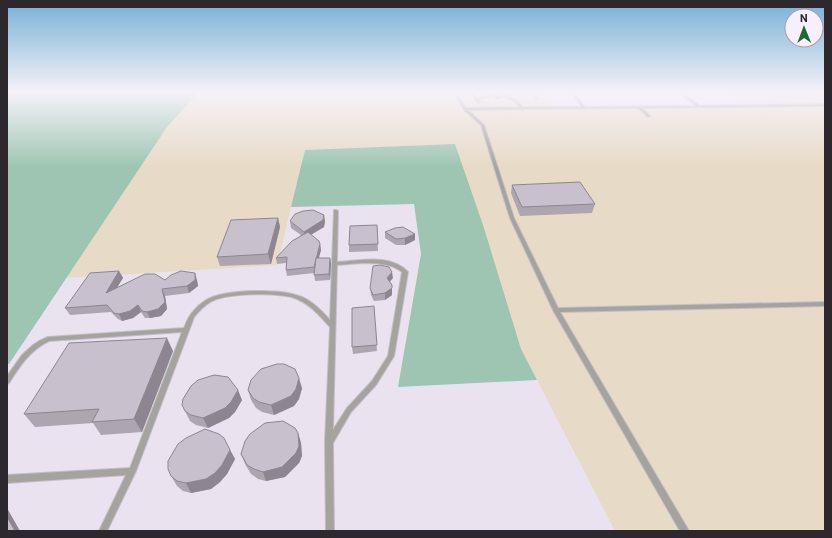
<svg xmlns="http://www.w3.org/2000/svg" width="832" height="538" font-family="Roboto,sans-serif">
<rect width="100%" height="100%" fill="#ebe2ef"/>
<polygon fill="#e7dac6" points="198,93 543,93 558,107 741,103 726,93 825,93 825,531 615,531 521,349 484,228 305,150 277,265 66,278 167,127"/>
<g fill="#9dc5b2">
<polygon points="7,93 198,93 167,127 9,364 7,364"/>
<polygon points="455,144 484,228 521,349 537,380 398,387 421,254 414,204 291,207 305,150"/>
</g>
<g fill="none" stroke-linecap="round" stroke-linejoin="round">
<defs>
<g id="lane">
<polygon points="454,93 456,93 466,108 520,107 515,102 498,94 498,95 479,99 480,102 478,103 471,93 473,93 477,98 500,93 517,100 523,107 582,107 574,96 575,95 585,107 696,106 681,94 681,93 683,93 700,106 825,104 825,106 642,108 650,116 648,117 638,108 524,109 523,110 522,109 468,110 484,125 514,218 558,308 825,302 825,306 560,312 689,531 680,531 553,310 510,218 481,125 464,110"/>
<polygon points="530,93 532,93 539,98 537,99"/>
<path d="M334,210H336L338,211L337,262C360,261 390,253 408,272L394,356L376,385L351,412L333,443L334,531H326L325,442L330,327C320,316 311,305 297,299C280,292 229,293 212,301C205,305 199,311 194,317L193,320L136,471L107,531H99L126,475L7,483V475L130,468L182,332L49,341C30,350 20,366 9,383L7,384V376L22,355L33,345L39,341L48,337L184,328C188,316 195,307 206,300C224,289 282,288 302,297C313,302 322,311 330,320ZM362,263C377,263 390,263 402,272L388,356L372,381L347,408L333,430L337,265Z"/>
</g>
</defs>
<use href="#lane" stroke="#c5bdc8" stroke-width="2"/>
<use href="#lane" fill="#a5a39d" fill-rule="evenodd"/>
</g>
<g fill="#ada5b0">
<polygon points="482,93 504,93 503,98 496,99 492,97 492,93 486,94"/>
<polygon points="503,93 525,93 511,96"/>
<polygon points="512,185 595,204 592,213 520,216 511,193"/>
<polygon points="278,218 280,227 271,264 220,266 217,257"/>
<polygon points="290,221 325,221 324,227 311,235 320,244 321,250 318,258 330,258 331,264 330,280 315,281 314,273 287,276 286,270 286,263 277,264 276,258 301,235 291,228"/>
<polygon points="377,225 378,251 349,252 349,245"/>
<polygon points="385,232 415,234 415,240 405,245 396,245 385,238"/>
<polygon points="119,271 123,278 117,287 165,280 197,280 198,286 189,293 165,296 167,309 161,316 150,318 145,318 141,312 133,318 122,321 118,319 111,312 70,315 65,308"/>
<polygon points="393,278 390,282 392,285 392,295 385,300 374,301 371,295 370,288"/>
<polygon points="374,306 377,351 353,354 352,347"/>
<polygon points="173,351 142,432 101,435 93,423 35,427 24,414"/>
<polygon points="302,388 299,399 294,406 274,415 262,412 256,408 251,400 248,390"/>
<polygon points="242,400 235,412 229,418 208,428 196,425 190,421 182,405"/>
<polygon points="298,433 301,443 302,456 299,463 285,477 266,481 258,479 251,474 245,464 241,454"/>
<polygon points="230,450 235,459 227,474 220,482 211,489 191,493 183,491 177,486 171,476"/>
</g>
<g fill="#8d8690">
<polygon points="486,93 495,93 486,94"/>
<polygon points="504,93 503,98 496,99 497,95"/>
<polygon points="512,93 525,93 511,96"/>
<polygon points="324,215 325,221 324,227 305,238 304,232"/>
<polygon points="278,218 280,227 271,264 268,254"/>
<polygon points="415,234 415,240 405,245 405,238"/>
<polygon points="320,244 321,250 315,273 314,267"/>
<polygon points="330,258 331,264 330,280 329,274"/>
<polygon points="119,271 123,278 110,299 106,293"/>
<polygon points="392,272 393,278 387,284 387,278"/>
<polygon points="195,273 197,280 198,286 189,293 187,286"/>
<polygon points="392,285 392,295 385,300 385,293"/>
<polygon points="162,289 165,296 167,309 161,316 150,318 147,312"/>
<polygon points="138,305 141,312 133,318 122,321 119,314"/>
<polygon points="167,338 173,351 142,432 134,419"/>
<polygon points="299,378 302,388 299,399 294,406 274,415 271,405"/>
<polygon points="238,390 242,400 235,412 229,418 208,428 203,418"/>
<polygon points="298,433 301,443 302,456 299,463 285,477 266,481 263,472"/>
<polygon points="230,450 235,459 227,474 220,482 211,489 191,493 186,483"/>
<polygon points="7,508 20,531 15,531 7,517"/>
</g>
<g fill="#c9c0cd" stroke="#8d8690">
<polygon points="492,93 504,93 497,95"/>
<polygon points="580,182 595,204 522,207 512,185"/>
<polygon points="313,210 324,215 323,220 304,232 290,221 295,214 303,211"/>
<polygon points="278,218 268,254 217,257 231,220"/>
<polygon points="377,225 378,244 349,245 350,226"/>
<polygon points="403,227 415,234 405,238 396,239 385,232 395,228"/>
<polygon points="308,232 319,241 320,244 314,267 286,270 287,257 276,258 292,241"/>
<polygon points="316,258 330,258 329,274 314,275"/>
<polygon points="380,265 389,267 392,272 387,278 392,285 392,288 385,293 373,295 370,288 373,266"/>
<polygon points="119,271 106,293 145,274 155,274 165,280 171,275 181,271 195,273 195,280 187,286 162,289 165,302 158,309 147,312 142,311 138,305 130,311 119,314 114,313 107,305 65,308 90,273"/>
<polygon points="374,306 377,345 352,347 352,308"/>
<polygon points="167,338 134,419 92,422 99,409 24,414 69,343"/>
<polygon points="277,364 284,364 295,369 299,378 296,389 291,396 271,405 259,402 253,398 248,390 251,380 261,369"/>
<polygon points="214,375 228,377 238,390 231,402 225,408 203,418 191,415 185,411 182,405 183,399 191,386 198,380"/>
<polygon points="283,421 295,428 298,433 299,446 296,453 282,467 263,472 254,469 247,465 241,454 245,441 250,434 265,423"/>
<polygon points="205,429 219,434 224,438 230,450 222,465 215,473 206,479 186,483 177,481 171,476 168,469 168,461 178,444 186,438"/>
<polygon points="7,517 15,531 7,531"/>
</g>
<linearGradient id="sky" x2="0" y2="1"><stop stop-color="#75b0d6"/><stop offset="0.55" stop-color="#f6f2f8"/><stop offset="1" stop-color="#f6f2f8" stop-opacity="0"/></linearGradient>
<rect width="832" height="168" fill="url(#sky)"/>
<rect width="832" height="538" fill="none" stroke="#2c282d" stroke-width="16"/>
<g transform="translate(804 28) rotate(359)"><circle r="19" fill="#f8effd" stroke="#a69faa"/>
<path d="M0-3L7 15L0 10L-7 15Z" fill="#1f6937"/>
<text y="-6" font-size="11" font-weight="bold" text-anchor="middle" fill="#2c282d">N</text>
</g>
</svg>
